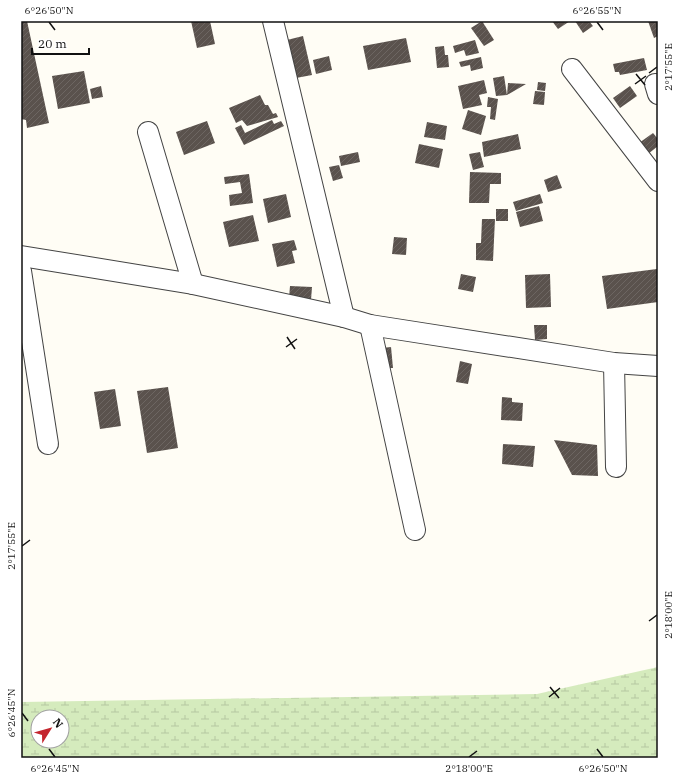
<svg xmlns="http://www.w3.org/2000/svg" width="679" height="779" font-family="'IBM Plex Serif',serif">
<defs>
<pattern id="wetland-marsh" width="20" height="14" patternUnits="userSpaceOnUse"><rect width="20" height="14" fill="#d5ebbd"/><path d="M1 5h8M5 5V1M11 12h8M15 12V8" fill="none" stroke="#b6c8a1"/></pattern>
<pattern id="building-hatch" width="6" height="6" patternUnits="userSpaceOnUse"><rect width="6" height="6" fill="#5a524d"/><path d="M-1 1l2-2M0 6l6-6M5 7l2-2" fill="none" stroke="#6d6662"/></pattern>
</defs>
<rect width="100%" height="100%" fill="#fffdf5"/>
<path fill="url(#wetland-marsh)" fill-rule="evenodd" d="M658,667V758H21V702L537,694ZM38,717H62V741H38Z"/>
<g fill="url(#building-hatch)">
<polygon points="21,21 27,21 49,123 27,128 26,120 21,119"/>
<polygon points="191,21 210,21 215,44 197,48"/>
<polygon points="482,21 494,40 484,46 471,28"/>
<polygon points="552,21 570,21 558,29"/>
<polygon points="575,21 589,21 593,26 583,33"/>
<polygon points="648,21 658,21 658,36 654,38"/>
<polygon points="303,36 312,75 296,78 287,40"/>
<polygon points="406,38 411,62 368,70 363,46"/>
<polygon points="475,40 479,53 466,56 464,50 455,53 453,46"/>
<polygon points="444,46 445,55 448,55 449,67 437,68 435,47"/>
<polygon points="329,56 332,70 316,74 313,60"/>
<polygon points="481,57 483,68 471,71 470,65 461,67 459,62"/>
<polygon points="644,58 647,70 620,75 619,72 615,72 613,64"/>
<polygon points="84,71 90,103 58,109 52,76"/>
<polygon points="504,76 507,95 496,96 493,78"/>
<polygon points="484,80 487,93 479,95 482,105 463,109 458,86"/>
<polygon points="538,82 546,83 545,91 537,90"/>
<polygon points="508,83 526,84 507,95"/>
<polygon points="101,86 103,97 92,99 90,89"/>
<polygon points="630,86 637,96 620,108 613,98"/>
<polygon points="535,91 545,92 544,105 533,104"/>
<polygon points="260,95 265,105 268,105 273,114 276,113 278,117 247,126 242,120 236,123 229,108"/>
<polygon points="488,97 498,99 495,120 490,119 491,107 487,107"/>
<polygon points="468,110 486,116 481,135 462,129"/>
<polygon points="272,120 274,124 281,121 284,126 244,145 235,128 241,125 245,133"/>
<polygon points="207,121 215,143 184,155 176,132"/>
<polygon points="427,122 447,126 445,140 424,137"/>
<polygon points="653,133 658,139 658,146 648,154 639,143"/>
<polygon points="518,134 521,149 484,157 482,142"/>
<polygon points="419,144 443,149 439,168 415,163"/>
<polygon points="358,152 360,162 341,166 339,156"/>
<polygon points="480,152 484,167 473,170 469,154"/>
<polygon points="339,165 343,178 333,181 329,167"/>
<polygon points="470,172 501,173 501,184 490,184 489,203 469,203"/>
<polygon points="249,174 253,203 230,206 229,195 242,193 240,182 225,184 224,177"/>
<polygon points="557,175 562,188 548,192 544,180"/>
<polygon points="286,194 291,217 268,223 263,199"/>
<polygon points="540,194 543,203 516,211 513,202"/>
<polygon points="539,206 543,221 520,227 516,212"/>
<rect x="496" y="209" width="12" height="12"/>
<polygon points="253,215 259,241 229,247 223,222"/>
<polygon points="482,219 495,219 493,261 476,260 476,243 481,243"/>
<polygon points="394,237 407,238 406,255 392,254"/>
<polygon points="294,240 297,250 292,251 295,263 277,267 272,244"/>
<polygon points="657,269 658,302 607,309 602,276"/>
<polygon points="461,274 476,277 473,292 458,289"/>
<polygon points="550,274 551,307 526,308 525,275"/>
<polygon points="290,286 312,287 311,300 289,298"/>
<polygon points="534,325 547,325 547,339 535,340"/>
<polygon points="391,347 393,368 384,368 382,348"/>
<polygon points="460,361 472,364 468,384 456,382"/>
<polygon points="168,387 178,448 147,453 137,391"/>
<polygon points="115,389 121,426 100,429 94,392"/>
<polygon points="502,397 512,398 512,402 523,403 522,421 501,420"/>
<polygon points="554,440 597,445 598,476 572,475"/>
<polygon points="503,444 535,446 533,467 502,464"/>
</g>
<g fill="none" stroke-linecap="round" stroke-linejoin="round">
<defs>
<g id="minor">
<polyline points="273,21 344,317"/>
<polyline points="572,69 658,181"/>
<polyline points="655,84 658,94"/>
<polyline points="148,132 193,284"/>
<polyline points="21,256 193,284 344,317 370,325 614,363 658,366"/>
<polyline points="21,271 48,444"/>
<polyline points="370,325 415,530"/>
<polyline points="614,363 616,467"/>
</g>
</defs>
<use href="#minor" stroke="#444" stroke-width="22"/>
<use href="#minor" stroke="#fff" stroke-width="20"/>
</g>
<path fill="none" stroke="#111" stroke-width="1.5" d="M49,22L55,30M597,22L603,30M649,73L657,67M636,74L645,85M635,84L646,76M287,337L295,349M286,347L297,339M22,546L30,540M649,621L657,615M550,687L559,698M549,697L560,688M22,713L28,721M49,749L55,757M597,749L603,757M469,757L477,751"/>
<rect width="679" height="779" fill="none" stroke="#ffffff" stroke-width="44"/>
<g transform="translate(50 729) rotate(53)"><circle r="19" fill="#ffffff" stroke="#a0a0a0"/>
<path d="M0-3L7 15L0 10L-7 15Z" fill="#c4262e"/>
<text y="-6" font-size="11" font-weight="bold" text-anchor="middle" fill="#111111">N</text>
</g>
<path d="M32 48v6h57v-6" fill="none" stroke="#111111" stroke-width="2"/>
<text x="38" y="48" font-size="12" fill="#111111" stroke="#ffffff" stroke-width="3" paint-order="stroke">20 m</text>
<rect x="22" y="22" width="635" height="735" fill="none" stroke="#111" stroke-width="1.5"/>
<g font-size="10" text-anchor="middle" fill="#111">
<text x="49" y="14">6°26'50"N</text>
<text x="597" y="14">6°26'55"N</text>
<text transform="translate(668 67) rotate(-90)" y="4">2°17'55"E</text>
<text transform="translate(11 546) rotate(-90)" y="4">2°17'55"E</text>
<text transform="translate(668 615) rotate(-90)" y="4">2°18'00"E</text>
<text transform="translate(11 713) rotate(-90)" y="4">6°26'45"N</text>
<text x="55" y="772">6°26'45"N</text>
<text x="469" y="772">2°18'00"E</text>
<text x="603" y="772">6°26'50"N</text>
</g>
</svg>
